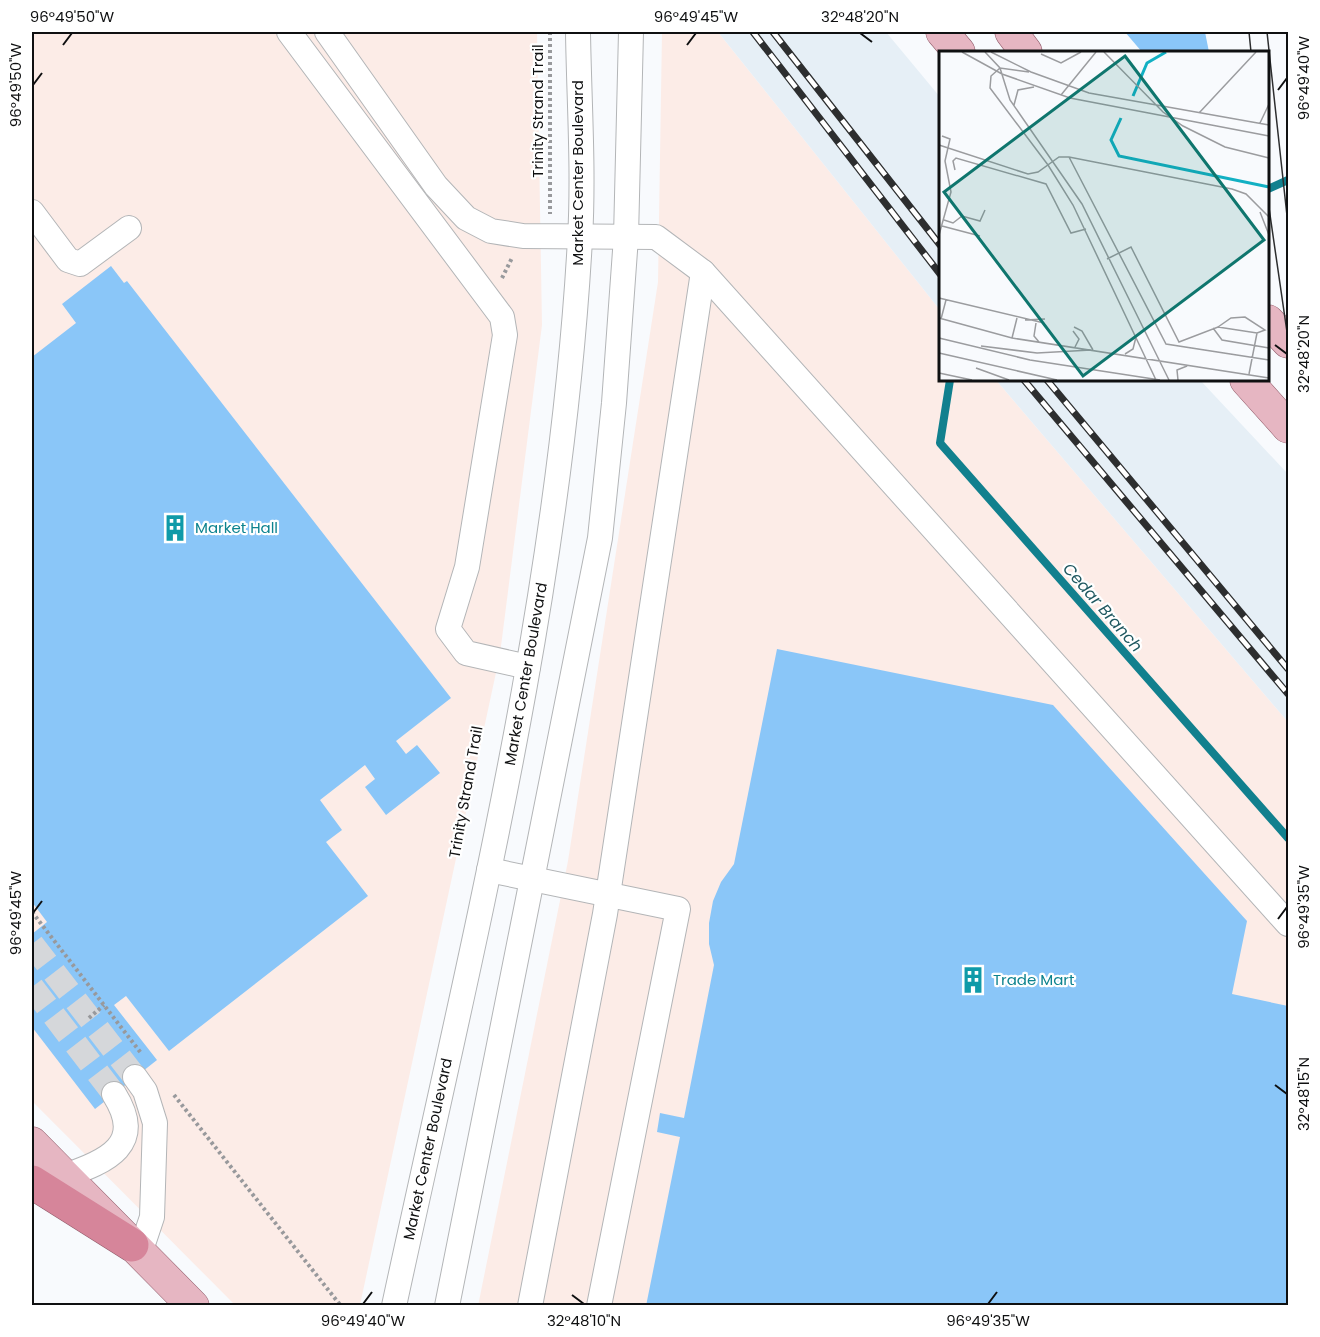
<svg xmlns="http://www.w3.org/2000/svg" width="1320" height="1337" font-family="Poppins,sans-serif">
<rect width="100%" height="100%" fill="#f8fafd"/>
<g fill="#fcece7">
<polygon points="32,32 537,32 542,325 500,654 360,1305 235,1305 32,1101"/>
<polygon points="662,32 718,32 940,310 940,380 996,380 1288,722 1288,1305 478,1306 568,861 658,282"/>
</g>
<g fill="#e6eff6">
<polygon points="718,32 886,32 940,97 940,310"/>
<polygon points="996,380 1200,380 1288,474 1288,722"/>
</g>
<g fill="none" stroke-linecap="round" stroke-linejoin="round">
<g stroke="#11808e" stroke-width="8">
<polyline points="1268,189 1288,180"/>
<polyline points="950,380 940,443 1288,838"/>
</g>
</g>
<g fill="#8ac6f8">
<polygon points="1125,32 1205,32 1209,52 1142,52"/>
<polygon points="111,266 124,283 127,281 451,698 396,741 406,754 417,745 440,773 386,815 365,787 375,779 365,765 320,800 342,830 326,842 368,896 169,1051 126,996 114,1005 157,1060 95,1109 32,1027 32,934 47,922 32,902 32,357 76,323 62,304"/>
<polygon points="777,649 1053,705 1247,921 1232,994 1288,1006 1286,1306 646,1306 680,1137 657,1132 660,1113 684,1118 714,965 709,944 709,923 713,901 721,882 734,864"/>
</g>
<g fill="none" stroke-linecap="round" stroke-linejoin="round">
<g stroke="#d5d7da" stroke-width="24" stroke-dasharray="24 12" stroke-linecap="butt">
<polyline points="32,944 135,1077"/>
<polyline points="32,987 114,1094"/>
</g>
<defs>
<g id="minor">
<polyline points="289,32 502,317 505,335 467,567 448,629 466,653 528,667"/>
<polyline points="327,32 436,186 466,218 491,231 523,236 656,237 703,272 1288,924"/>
<polyline points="32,212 68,260 80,264 129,228"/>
<polyline points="489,870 678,909 599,1306"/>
<polyline points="135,1077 145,1091 155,1123 152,1217 140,1253"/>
<path d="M65,1176C107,1161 146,1145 114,1094"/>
<path d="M394,1306C470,953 560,601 580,239C584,171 579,100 578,32"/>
<polyline points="447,1306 600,538 614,403 626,237 631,32"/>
<polyline points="530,1306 605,914 703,272"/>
</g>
<g id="major">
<polyline points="942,32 959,52"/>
<polyline points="1011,32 1026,52"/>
<polyline points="1268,321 1288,342"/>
<polyline points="1246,380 1288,427"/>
<polyline points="32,1143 193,1306"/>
</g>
<polyline id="highway" points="32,1182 132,1245"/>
</defs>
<use href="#minor" stroke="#b3b5b7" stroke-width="26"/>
<use href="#major" stroke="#905c6a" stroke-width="33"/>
<use href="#highway" stroke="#905c6a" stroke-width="34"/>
<g stroke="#98999c" stroke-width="4" stroke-dasharray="3 3" stroke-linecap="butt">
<polyline points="550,32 550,214"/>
<polyline points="502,278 512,258"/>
<polyline points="32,912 141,1053"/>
<polyline points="89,1018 104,1005"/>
<polyline points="174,1095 341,1306"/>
</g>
<use href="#minor" stroke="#fff" stroke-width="24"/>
<use href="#major" stroke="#e6b6c2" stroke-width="32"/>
<use href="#highway" stroke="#d6859a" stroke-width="33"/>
<g stroke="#2d2e2f" stroke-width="1.5">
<polyline points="1249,32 1251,52"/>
<polyline points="1267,32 1288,225"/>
<polyline points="1268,201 1288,339"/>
</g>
<defs>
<g id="rail">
<polyline points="753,32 940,274"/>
<polyline points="773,32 940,245"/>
<polyline points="1024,380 1288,694"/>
<polyline points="1047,380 1288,669"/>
</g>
</defs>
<use href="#rail" stroke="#2d2e2f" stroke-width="7"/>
<use href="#rail" stroke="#fff" stroke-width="4.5" stroke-dasharray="14" stroke-linecap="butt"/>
</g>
<path fill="none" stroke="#0f1011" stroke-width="2" d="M860,33L872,42M63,45L72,33M687,45L696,33M33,85L42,73M1278,90L1287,78M1275,345L1287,354M33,913L42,901M1278,919L1287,907M1275,1085L1287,1094M572,1295L584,1304M363,1304L372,1292M988,1304L997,1292"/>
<defs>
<symbol id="building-bare" viewBox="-9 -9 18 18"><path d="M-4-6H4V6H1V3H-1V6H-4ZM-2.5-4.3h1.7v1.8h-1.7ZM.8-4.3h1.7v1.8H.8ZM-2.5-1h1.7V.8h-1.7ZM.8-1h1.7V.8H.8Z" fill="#0f9aa8" stroke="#fff" stroke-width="2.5" paint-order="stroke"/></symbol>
</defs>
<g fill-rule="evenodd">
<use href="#building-bare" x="156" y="509" width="38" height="38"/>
<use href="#building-bare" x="954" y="961" width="38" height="38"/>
</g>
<g text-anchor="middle" stroke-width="4.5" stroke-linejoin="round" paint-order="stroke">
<g font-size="15" fill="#0f1011" stroke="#fff">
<text transform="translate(538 111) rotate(-90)" y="5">Trinity Strand Trail</text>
<text transform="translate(578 173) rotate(-90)" y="5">Market Center Boulevard</text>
<text transform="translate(526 674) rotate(-80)" y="5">Market Center Boulevard</text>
<text transform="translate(466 792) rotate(-80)" y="5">Trinity Strand Trail</text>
<text transform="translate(428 1149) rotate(-78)" y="5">Market Center Boulevard</text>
</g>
<g font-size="15" fill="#0d838f" stroke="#fff" text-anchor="start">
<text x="195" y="533">Market Hall</text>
<text x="993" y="985">Trade Mart</text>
</g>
<g font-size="16" font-style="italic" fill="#205860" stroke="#fff">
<text transform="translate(1103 607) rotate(49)" y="6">Cedar Branch</text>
</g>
</g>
<g transform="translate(939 51)">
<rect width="330" height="330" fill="#f8fafd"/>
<path fill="none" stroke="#12b0c3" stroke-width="3" d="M194,45L208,12L227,1M182,67L172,89L180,105L330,136"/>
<path fill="none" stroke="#9b9c9f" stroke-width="1.5" d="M23,1L63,23L131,47L330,85M46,1L61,17L71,49L143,153L230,329M52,1L92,21L150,42L330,74M165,1L224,61L244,75L286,96L330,107M102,3L122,12L142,1M90,21L61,17L52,25L51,37L109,114L134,154L217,329M122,44L157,1M75,54L79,39L95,36M260,62L317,1M321,72L330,53M0,94L89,123L99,121L120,106H130L293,138L307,143L330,166M130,106L227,293L330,309M16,119L14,110L17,107L107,133L132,182L147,178M321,161L330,184M5,169L14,172L23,165L41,170L46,159M3,175L41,185M0,184L12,141L6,110L11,88L3,85M168,208L192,196L240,291L279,276L318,282L326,279L306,266L292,267L279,276M0,247L105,272M0,267L73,287L330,327M2,268L7,249M86,269L106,268M97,272L95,285L100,291M135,276L143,280L154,299M274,277L283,289L330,297M134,280L140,288L136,296M0,287L91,309L221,329M73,287L78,267M42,295L98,302L152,299M0,302L118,329M186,303L194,298L197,286M37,317L70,329M0,322L33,329M310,323L318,282M239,329L238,319L248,315"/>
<path fill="#0f766e" fill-opacity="0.15" stroke="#0f766e" stroke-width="3" d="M186,5L325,189L144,325L5,141Z"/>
<rect width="330" height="330" fill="none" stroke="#0f1011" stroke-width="3"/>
</g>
<rect width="1320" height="1337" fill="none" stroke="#ffffff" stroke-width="66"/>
<rect x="33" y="33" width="1254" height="1271" fill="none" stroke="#0f1011" stroke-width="2"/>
<g font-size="15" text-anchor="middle" fill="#0f1011">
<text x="72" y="22">96°49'50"W</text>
<text x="696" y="22">96°49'45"W</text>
<text x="860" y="22">32°48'20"N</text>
<text transform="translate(1304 78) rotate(-90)" y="5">96°49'40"W</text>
<text transform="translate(16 85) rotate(-90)" y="5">96°49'50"W</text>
<text transform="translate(1304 354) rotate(-90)" y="5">32°48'20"N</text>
<text transform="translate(1304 907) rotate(-90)" y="5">96°49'35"W</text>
<text transform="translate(16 913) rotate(-90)" y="5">96°49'45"W</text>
<text transform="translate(1304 1094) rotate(-90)" y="5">32°48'15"N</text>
<text x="363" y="1326">96°49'40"W</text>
<text x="584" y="1326">32°48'10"N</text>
<text x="988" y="1326">96°49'35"W</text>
</g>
</svg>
